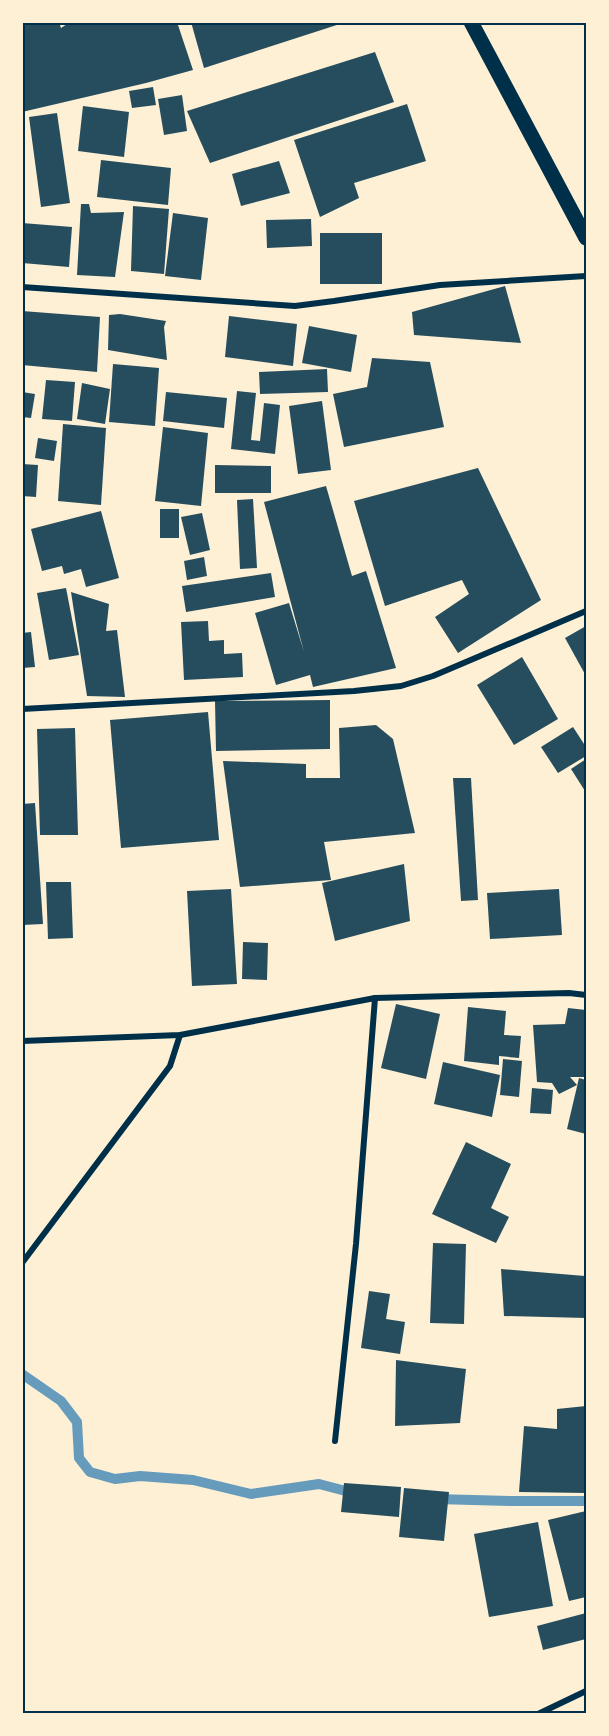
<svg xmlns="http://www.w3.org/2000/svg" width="609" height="1736" font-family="Overpass,sans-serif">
<rect width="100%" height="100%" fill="#fdf0d5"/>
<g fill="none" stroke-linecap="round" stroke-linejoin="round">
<g stroke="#669bbc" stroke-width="10">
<polyline points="22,1374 61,1401 77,1422 79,1458 90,1472 115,1479 140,1476 193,1480 251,1494 319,1484 357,1494"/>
<polyline points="435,1499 512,1501 586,1501"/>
</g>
</g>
<g fill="#264d5e">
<polygon points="22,22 59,22 61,28 70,22 177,22 193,70 146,83 22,112"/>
<polygon points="191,22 343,22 343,23 204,68"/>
<polygon points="375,52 394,102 210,163 187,111"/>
<polygon points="153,87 156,105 132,108 129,91"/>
<polygon points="182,95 187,131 164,135 158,99"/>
<polygon points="407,104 426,161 354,183 359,198 320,217 294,140"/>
<polygon points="83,106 129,112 124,157 78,151"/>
<polygon points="57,113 70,203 41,207 29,117"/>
<polygon points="101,160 171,168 168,205 97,197"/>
<polygon points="279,161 290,193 241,206 232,174"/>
<polygon points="81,204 89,204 91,213 124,212 115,277 77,275"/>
<polygon points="133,206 169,209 164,274 131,271"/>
<polygon points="173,213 208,218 201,280 165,276"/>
<polygon points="311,219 312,246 267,248 266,220"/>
<polygon points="22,223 72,227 69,267 22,263"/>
<rect x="320" y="233" width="62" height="51"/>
<polygon points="505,286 521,343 414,335 412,312"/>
<polygon points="22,311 100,317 97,372 22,365"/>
<polygon points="120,314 166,321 164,327 167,360 108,350 109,315"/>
<polygon points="229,316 297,324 293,366 225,357"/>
<polygon points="309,326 357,335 351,372 302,363"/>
<polygon points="372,358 430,362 444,427 344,447 333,394 367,387"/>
<polygon points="113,364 159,368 155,426 109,422"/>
<polygon points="327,369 328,392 260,394 259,372"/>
<polygon points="46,380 75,382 72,421 42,419"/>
<polygon points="82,383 110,389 105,424 77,419"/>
<polygon points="237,391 256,393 251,440 260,441 264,403 280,405 275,454 231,449"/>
<polygon points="22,392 35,394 31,418 22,417"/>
<polygon points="166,392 227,398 224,428 163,421"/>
<polygon points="322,401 331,470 298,474 289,406"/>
<polygon points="63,424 106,428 101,505 58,501"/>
<polygon points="163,427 208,433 201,506 155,501"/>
<polygon points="38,438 57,441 54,461 35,458"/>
<polygon points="22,464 38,465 36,497 22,496"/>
<polygon points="215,465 271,466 271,493 215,493"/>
<polygon points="478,468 541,600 458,653 435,617 469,594 462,580 385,606 354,501"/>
<polygon points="326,486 352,576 366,571 396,668 313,687 310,675 276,685 255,613 289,603 304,652 264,502"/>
<polygon points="253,499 257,568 240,569 237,500"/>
<rect x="160" y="509" width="19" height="29"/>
<polygon points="101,511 119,578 86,587 81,569 64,574 62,566 42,571 31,529"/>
<polygon points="202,513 210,550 190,555 181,517"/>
<polygon points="204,557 207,576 187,580 184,561"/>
<polygon points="271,573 275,597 186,612 182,586"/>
<polygon points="66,588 79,655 49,660 37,593"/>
<polygon points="71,592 109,604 106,631 117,630 125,697 87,696"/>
<polygon points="208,621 209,641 224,640 224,654 242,653 243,677 184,680 181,622"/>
<polygon points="586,626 586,676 565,638"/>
<polygon points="31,632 35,667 22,668 22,633"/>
<polygon points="522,657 558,719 514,745 477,685"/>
<polygon points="330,700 330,749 216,751 215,701"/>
<polygon points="208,712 219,840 121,848 110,720"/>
<polygon points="376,725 393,739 415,833 324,842 331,880 240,887 223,761 306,764 306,778 340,778 339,728"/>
<polygon points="573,727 586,747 586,756 558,773 541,747"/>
<polygon points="75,728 78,835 40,835 37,729"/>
<polygon points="586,759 586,790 585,791 571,769"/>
<polygon points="453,778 471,778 478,900 461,901"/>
<polygon points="35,803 43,924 22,925 22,804"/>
<polygon points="404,864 410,921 335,941 322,883"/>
<polygon points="46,882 71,882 73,938 48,939"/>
<polygon points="231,889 237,984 192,986 187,891"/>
<polygon points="559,889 562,935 490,939 487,893"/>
<polygon points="243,942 268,943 267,980 242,979"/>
<polygon points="396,1004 440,1014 426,1079 381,1068"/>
<polygon points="468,1007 506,1011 504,1035 521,1036 519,1058 499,1056 499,1065 464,1061"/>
<polygon points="568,1008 586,1010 586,1077 570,1077 577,1085 559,1094 552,1083 537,1082 533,1025 565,1024"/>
<polygon points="503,1059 522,1061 519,1097 500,1095"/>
<polygon points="443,1062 500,1075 492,1117 434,1104"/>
<polygon points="579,1078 586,1080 586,1134 567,1129"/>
<polygon points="532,1088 553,1090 551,1114 530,1113"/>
<polygon points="466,1142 511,1164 491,1208 509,1217 496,1243 432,1214"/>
<polygon points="433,1243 466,1244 464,1324 430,1323"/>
<polygon points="501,1269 585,1276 586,1318 504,1316"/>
<polygon points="369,1291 390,1294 386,1319 405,1322 400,1354 361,1348"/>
<polygon points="396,1360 466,1369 460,1423 395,1426"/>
<polygon points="586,1406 586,1493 519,1492 524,1426 557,1429 557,1409"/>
<polygon points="344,1483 401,1487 399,1517 341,1512"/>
<polygon points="404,1488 449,1492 444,1541 399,1537"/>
<polygon points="586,1511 586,1597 569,1601 548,1520"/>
<polygon points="538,1522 553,1606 489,1617 474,1534"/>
<polygon points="586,1613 586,1639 543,1650 537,1626"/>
</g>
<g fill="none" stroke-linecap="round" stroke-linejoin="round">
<g stroke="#003049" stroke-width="6">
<polyline points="22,287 295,306 334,301 440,285 586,276"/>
<polyline points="22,709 354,691 401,686 433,676 586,611"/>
<polyline points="22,1041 180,1035 375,998 569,993 586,995"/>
<polyline points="22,1263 170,1066 180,1035"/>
<polyline points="335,1441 356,1244 375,998"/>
<polyline points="538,1714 586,1691"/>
</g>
<polyline stroke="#003049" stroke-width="15" points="471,22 586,238"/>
</g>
<rect width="609" height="1736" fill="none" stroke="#fdf0d5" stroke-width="48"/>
<rect x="24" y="24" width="561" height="1688" fill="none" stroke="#003049" stroke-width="2"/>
</svg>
